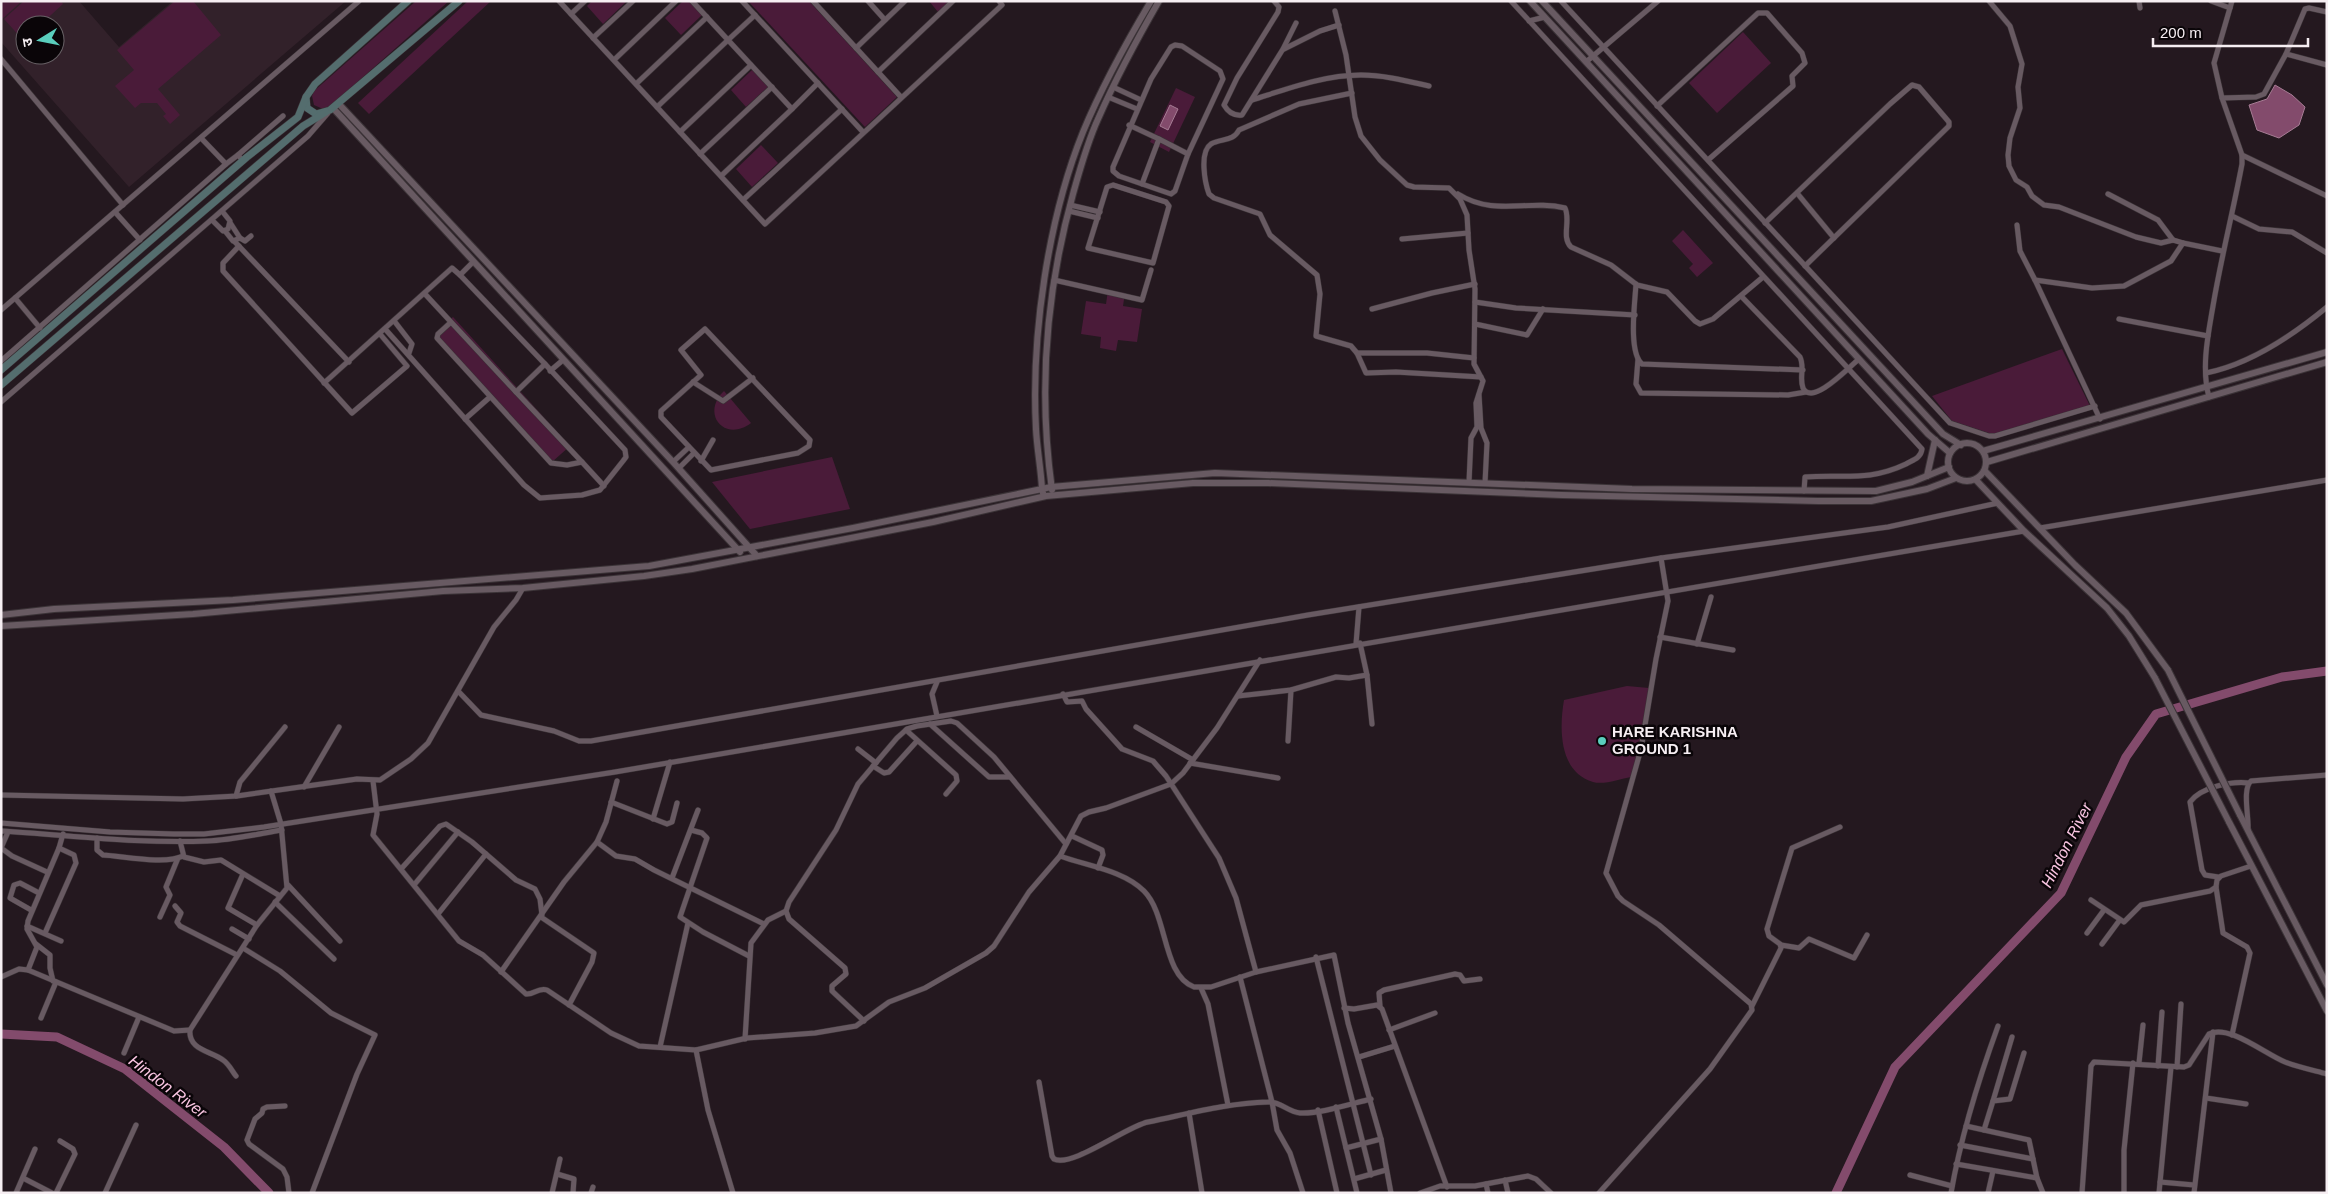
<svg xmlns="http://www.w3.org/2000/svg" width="2328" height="1194" font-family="Arial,'Noto Sans Devanagari',sans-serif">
<rect width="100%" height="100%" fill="#24181f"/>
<path fill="#32212a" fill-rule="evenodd" d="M1,1H79L119,47L173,1H346L129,187L1,42ZM25,25H55V55H25Z"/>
<g fill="#4a1b39">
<polygon points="1,1 22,1 1,20"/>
<polygon points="24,1 61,1 63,4 40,25 25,25 23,40 4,19"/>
<polygon points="175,1 193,1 221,35 158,89 180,115 170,124 163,116 166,114 157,103 141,103 135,108 115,86 134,70 117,50"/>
<polygon points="416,1 449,1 328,108 323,109 314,105 312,96 314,91"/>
<polygon points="468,1 491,1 369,114 358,103"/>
<polygon points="592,1 627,1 603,24 587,6"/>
<polygon points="683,1 690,1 702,15 681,35 665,18"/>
<polygon points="748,1 809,1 897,97 865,127"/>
<polygon points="929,1 949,1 938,12"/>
<polygon points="1743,32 1771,63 1717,113 1689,83"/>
<polygon points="753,69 769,86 746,107 731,90"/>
<polygon points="1176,88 1195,97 1169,152 1150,142"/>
<polygon points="761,145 778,163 752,187 736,169"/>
<polygon points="1683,230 1713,263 1697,277 1689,268 1693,264 1672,241"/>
<polygon points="1108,290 1125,293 1123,306 1142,309 1137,342 1118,340 1116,351 1100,348 1101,337 1081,334 1086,301 1106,304"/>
<polygon points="453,317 570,446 552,462 435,333"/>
<polygon points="2062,349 2090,406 1995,435 1952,421 1932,396"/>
<path d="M724,391L751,423C725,443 700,414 724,391Z"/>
<polygon points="832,457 850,509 750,529 712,482"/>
<path d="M1627,686L1649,688L1639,749L1631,777C1620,779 1604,785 1593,782C1559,772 1559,729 1564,700Z"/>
</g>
<g fill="#834b6c" stroke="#a67c94">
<polygon points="2275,85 2292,95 2305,107 2299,125 2279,138 2257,130 2249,105 2267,99"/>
<polygon points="1170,105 1178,109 1168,130 1160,126"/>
</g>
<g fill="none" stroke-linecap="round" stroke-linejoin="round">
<g stroke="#834b6c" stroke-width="9">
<polyline points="1,1034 57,1037 125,1069 224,1147 269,1193"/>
<polyline points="1836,1193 1895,1067 2061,893 2126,757 2156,714 2282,677 2327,671"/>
</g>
<defs>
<g id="minor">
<polyline points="559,1 765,224 1002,5 999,1"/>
<polyline points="742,1 863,132"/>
<polyline points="813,1 900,96"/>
<polyline points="868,1 885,20"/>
<path d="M1274,1L1279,7L1278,12L1237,78L1224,105C1228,112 1234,116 1242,115L1283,49L1296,23"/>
<path d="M1511,1L1922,449C1921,458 1913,460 1906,464C1868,482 1844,474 1805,477L1804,491"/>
<polyline points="1561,1 1950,423 1989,436 1995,436 2095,406"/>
<polyline points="1989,1 2010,26 2022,64 2018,87 2020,108 2010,138 2008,155 2009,166 2016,180 2027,187 2032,196 2044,205 2059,207 2136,237 2161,243 2173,240 2183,243"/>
<polyline points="2139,1 2140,8"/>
<polyline points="2211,1 2230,8"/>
<polyline points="1335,11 1346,55 1355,117 1361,136 1380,160 1407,185 1414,187 1449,188 1460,199 1467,215 1469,250 1475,289 1474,364 1483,381 1476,403 1477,427 1471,438 1469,482"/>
<polyline points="571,14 585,1"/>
<polyline points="755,15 728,40 792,109 818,83"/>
<polyline points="1529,21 1545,17"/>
<polyline points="593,38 633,1"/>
<polygon points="1175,45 1182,46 1220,71 1223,79 1188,154 1175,191 1171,194 1119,176 1113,171 1113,167 1151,79 1171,47"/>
<polyline points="856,48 905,1"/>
<polyline points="1284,49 1320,31 1339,25"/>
<polyline points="2286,54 2327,65"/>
<polyline points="1,59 123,205"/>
<polyline points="614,60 676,1"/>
<polyline points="1586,62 1658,1"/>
<polyline points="878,72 953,1"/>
<polyline points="636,84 707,17"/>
<polyline points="1113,87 1141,100"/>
<path d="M1352,93L1299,104L1239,130C1233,142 1221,138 1211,144C1199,152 1205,183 1209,194L1214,198L1260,214L1270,235L1317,275L1320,294L1316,336L1351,346L1357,353L1366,373L1396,372L1481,377"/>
<polyline points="1108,97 1137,109"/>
<polyline points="2222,98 2256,97 2264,94 2286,54 2305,9 2309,8 2327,12"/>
<path d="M1252,100C1287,89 1324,75 1361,75C1384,75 1407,81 1429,86"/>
<polyline points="1657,106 1758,13 1767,13 1802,53 1805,63 1792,76 1793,86 1708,160"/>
<polyline points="657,107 728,40 692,1"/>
<polyline points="1129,125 1159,139"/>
<polyline points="680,132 751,65"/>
<polyline points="201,138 226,164"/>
<polyline points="700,154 772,87"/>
<polyline points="238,155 283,116"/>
<polyline points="2242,155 2327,196"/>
<polyline points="721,176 792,109"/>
<polyline points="1142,184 1159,139 1188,154"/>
<polygon points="1113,185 1166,202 1169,206 1153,263 1088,248 1107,187"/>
<polyline points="1797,193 1834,238"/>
<path d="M1458,194C1495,217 1528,199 1565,208C1571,220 1561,237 1571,247L1611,265L1637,285L1667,292L1695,321L1700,324L1713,319L1763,277"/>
<polyline points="2108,194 2158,220 2173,240"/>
<polyline points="743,200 842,109"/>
<polyline points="1070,205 1100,212"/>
<polyline points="1069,211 1098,218"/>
<polyline points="115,212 140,240"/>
<polyline points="2232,216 2259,229 2292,232 2327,253"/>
<polyline points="212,220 223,231 228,229 230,221 222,211"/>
<polyline points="1765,223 1890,104 1912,85 1919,87 1949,122 1949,126 1805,266"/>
<polyline points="2017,225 2020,251 2035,280 2092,288 2124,286 2171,261 2183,243 2222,251"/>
<polyline points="225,231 233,241 240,238 231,224"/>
<polyline points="240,238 245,241 251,236"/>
<polyline points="1402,239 1468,233"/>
<polyline points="235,242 349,362"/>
<polyline points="239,246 223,263 223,271 352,413 407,366 380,334"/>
<polyline points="460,275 545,364"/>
<polyline points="1054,280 1142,300 1151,270"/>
<polyline points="2035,280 2100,419"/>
<path d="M1636,284C1635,302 1628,352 1642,364L1803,370"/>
<path d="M1741,296L1800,357C1805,367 1799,378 1803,388C1812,407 1850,366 1859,359"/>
<polyline points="15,298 40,328"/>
<polyline points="1475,302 1516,308 1635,315"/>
<polyline points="1372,309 1432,293 1475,284"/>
<polyline points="1,310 359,1"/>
<polyline points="2119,319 2208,336"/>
<polyline points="395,322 412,344 409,353"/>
<polyline points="450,323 438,334 437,338 551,463 567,465 582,462 516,392"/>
<polyline points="1475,324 1527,335 1543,309"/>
<polygon points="705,329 810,440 809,446 798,453 711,470 661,417 661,411 701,375 681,350"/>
<polyline points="386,330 524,485 540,498 582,495 600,490 623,461 626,457 625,450 545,364 516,392 425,294"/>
<polyline points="1357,353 1427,353 1474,358"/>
<polyline points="1638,359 1636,384 1641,393 1788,395 1806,392"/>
<polyline points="1,361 226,164 238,155 243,161"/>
<polyline points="550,371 563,360"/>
<path d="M2206,373C2251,364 2292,336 2327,307"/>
<polyline points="693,382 723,401 753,378"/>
<polyline points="324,383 452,268 460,275 473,262"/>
<polyline points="1479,395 1481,428 1487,443 1485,483"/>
<path d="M2209,397C2201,368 2208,335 2213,306C2221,258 2233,212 2242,164V155L2222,98L2214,63L2232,1"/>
<polyline points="1,402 308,136 328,113"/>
<polyline points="465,419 490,397"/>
<polyline points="701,461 713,440"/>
<polyline points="582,462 604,486"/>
<polyline points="673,462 689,447"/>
<polyline points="679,468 694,453"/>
<polyline points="2040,528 2327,480"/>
<polyline points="1660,637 1733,650"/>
<polyline points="1360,643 1367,675 1372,724"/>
<polyline points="1356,644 1359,607"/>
<polyline points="1697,644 1711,597"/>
<polyline points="458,691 481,715 554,731 579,741 591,741 1308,615 1661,558 1888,527 1998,503"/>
<polyline points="1063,694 1067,702 1082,701 1086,709 1122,749 1153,761 1166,776 1219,858 1236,898 1256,972"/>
<polyline points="1238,696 1291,690 1336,677 1349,678 1367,675"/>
<polyline points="937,716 932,694 937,682"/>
<polyline points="930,724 989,777 1010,777"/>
<polyline points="1136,727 1193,760"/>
<polyline points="906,730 956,775 957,781 946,794"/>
<polyline points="1288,741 1291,690"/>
<polyline points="858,749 876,763"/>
<polyline points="1190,763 1278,778"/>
<polyline points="873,766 884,773 889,772 917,741"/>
<path d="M373,781L377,814L373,835L459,941L483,955L526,994C534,995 538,987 547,990L611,1033L639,1046L696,1050"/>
<polyline points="304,787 339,727"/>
<polyline points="1,795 183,799 237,796 357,779 380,780 411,759 428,743 494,627 516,600 523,588"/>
<polyline points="236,796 240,782 285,727"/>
<polyline points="611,802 667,824 672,822 677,803"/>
<polyline points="653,819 670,762"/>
<polyline points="1,823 110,832 174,834 204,834 264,827 615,772 2024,531"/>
<polyline points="691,830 702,833 707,838 680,917 703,932 749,956"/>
<path d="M2248,830C2249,816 2242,789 2251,781L2327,775"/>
<path d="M1,831C70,835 138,844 207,841C232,840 258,834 282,830"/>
<polyline points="1072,836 1102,850 1103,855 1098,868"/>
<path d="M97,838V850L103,855C123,856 165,865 183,856"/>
<polyline points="180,841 184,857 204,862 221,860 280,896"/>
<polyline points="597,842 616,856 635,859 654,870 764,924"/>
<polyline points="1,848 12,856 47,872"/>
<polyline points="1,848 8,832"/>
<path d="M1060,856C1087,866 1123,870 1144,891C1168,915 1162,975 1194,987H1211L1256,972L1334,955L1348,1023L1381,1139L1391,1193"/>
<polyline points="401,869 440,826 446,824 472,842 516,880 535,889 540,899 542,915"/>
<polyline points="243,874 228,908 257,925"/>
<path d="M2218,877L2205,875L2202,870L2190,802C2201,787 2231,781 2249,783"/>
<polyline points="672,878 698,810"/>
<polyline points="288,885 340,941"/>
<polyline points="414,885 458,832"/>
<polyline points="2216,887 2223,933 2247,947 2250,953 2232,1035"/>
<polyline points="2091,900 2124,922 2141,905 2210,891 2216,887 2217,880 2221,876 2251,866"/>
<polyline points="275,902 334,959"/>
<polyline points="175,906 181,913 177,922 180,926 237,955"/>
<polyline points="31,910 10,898 14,885 20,883 39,893"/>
<polyline points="438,914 486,854"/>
<polyline points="160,917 170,895 166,887 178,858"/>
<polyline points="541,917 594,953 592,962 569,1005"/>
<polyline points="27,926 61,941"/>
<polyline points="232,929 249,939"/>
<polyline points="45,933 76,863 74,855 59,848"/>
<polyline points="2087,933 2104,910"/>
<polyline points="36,944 50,955 50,968 53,981"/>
<polyline points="2102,944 2119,921"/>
<polyline points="1781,945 1799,948 1809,939 1854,958 1867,935"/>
<polyline points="243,948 280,971 331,1013 375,1035 357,1074 312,1193"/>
<polyline points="1316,957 1371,1175"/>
<polyline points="28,970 37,947 27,929 28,921 59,848 63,834"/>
<polyline points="501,972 564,882 597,842 606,822 617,781"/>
<polyline points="1,977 19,969 28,970 174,1031 190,1030"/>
<polyline points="1240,977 1272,1102 1277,1130 1290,1153 1303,1193"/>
<polyline points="1201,988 1208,1004 1228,1105"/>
<polyline points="1380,1006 1379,993 1384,990 1455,974 1460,975 1464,981 1480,979"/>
<polyline points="1752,1006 1781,948 1780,944 1769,936 1767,929 1792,848 1840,827"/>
<polyline points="1344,1008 1354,1009 1377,1005 1382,1009 1447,1187"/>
<polyline points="41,1018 56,982"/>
<polyline points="864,1021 832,991 832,986 846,974 845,968 789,919 786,911 789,902 836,830 858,784 897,738 907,729 917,726 951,721 957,723 994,757 1066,844"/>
<polyline points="1389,1030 1435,1013"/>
<polyline points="745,1039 751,943 768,920 786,911"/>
<polyline points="660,1047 688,923"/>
<polyline points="124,1053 139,1017"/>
<polyline points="1359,1057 1395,1046"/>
<polyline points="2139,1063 2143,1025"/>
<polyline points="2158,1066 2162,1012"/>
<polyline points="2177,1067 2181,1004"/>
<path d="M236,1076C232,1071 229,1064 223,1060C211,1051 188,1050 190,1030L257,925L287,888L281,824L271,791"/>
<path d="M1039,1082L1052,1156L1054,1159C1072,1168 1127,1126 1148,1122C1188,1114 1227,1103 1268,1102C1280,1101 1288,1112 1300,1113C1320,1114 1350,1104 1371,1099"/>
<polyline points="2206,1098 2246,1104"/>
<polyline points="1993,1101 2012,1037"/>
<polyline points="285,1106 267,1107 263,1109 262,1113 255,1119 247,1140 249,1144 283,1169 287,1177 289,1193"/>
<polyline points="1336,1107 1357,1193"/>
<polyline points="1318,1110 1337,1193"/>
<polyline points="1189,1113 1202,1193"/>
<polyline points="1966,1126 2029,1140 2037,1178 2043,1193"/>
<polyline points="1984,1130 1993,1101 2010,1099 2024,1053"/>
<polyline points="1960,1145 2033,1159"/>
<polyline points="1346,1148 1381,1139"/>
<polyline points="1956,1164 2037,1178"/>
<polyline points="557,1174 574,1179 573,1193"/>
<polyline points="1910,1175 1952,1186"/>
<polyline points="23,1178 52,1193"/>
<polyline points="1354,1179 1386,1170"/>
<polyline points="1505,1180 1508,1193"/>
<polyline points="2160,1182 2194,1185"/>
<polyline points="1486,1184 1488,1193"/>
<polyline points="16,1193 35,1149"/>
<polyline points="56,1193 75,1154 73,1149 60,1141"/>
<polyline points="105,1193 136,1125"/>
<polyline points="552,1193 560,1159"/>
<polyline points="591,1193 593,1187"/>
<polyline points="733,1193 708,1110 696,1050 747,1038 815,1033 856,1026 889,1002 925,988 986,953 994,946 1029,892 1060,856 1081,816 1089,812 1106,808 1171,784 1183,773 1217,728 1260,660"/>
<polyline points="1420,1193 1440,1186 1475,1186 1528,1176 1536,1179 1551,1193"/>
<polyline points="1599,1193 1710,1069 1752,1010 1751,1004 1659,925 1623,901 1618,896 1606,873 1641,749 1656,659 1668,601 1661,558"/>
<path d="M1951,1193C1961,1136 1978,1081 1998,1026"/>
<polyline points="1988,1193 1993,1171"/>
<path d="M2082,1193L2091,1066L2094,1062L2184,1067L2189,1065L2209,1034C2229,1024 2265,1054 2285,1062C2298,1067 2312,1070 2327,1074"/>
<polyline points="2124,1193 2124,1150 2133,1063"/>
<polyline points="2159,1193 2171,1067"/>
<polyline points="2194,1193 2213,1032"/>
</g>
<g id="tertiary">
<polyline points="1530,1 1928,434 1950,453"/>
<polyline points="1542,1 1943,434 1961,445"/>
<polyline points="339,104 673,462 757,556"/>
<polyline points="333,108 740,552"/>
<circle cx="1967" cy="462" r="19"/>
<polyline points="1983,451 2327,352"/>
<polyline points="1987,462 2327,362"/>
<polyline points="1985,471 2075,565 2126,613 2168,670"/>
<polyline points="1927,476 1935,440"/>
<polyline points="1976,480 2024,531 2107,608 2129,636 2155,678"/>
<path d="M1052,490C1038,390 1046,291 1073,194C1080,169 1087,143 1098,119C1116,78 1137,39 1159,1"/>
<polyline points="1043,493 1042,489 1051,487 1215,473 1632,489 1876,491 1912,482 1949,467"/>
<path d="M1,615L54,609L233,600L649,566L853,528L1042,489C1041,469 1037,449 1036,429C1031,335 1048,219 1083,132C1102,86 1126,43 1151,1"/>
<polyline points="1,626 193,614 443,591 523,588 644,576 692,569 933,522 1046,496 1193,483 1268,483 1562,495 1818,501 1871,501 1927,489 1956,478"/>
<polyline points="2240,815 2327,985"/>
<polyline points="2229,822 2327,1011"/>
</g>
<g id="secondary">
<polyline points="408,1 315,84 306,97 307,108 316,114 330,110 459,1"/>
<polyline points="1,370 247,157 298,117 306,97"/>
<polyline points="1,385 303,126 326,112"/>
</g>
</defs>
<use href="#minor" stroke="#3b3337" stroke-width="6"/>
<use href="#tertiary" stroke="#3b3337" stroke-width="8"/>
<use href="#secondary" stroke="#3b3337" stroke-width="8"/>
<use href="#minor" stroke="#685a62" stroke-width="5"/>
<use href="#tertiary" stroke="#685a62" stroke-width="6"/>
<use href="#secondary" stroke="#546d6e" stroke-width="7"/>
<defs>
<g id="tertiary-bridge">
<polyline points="2168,670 2240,815"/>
<polyline points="2155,678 2229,822"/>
</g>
</defs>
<use href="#tertiary-bridge" stroke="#3b3337" stroke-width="8" stroke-linecap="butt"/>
<use href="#tertiary-bridge" stroke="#685a62" stroke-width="6"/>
</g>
<circle fill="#5acebd" stroke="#0a0508" stroke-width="2" cx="1602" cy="741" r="5"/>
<g text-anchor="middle" stroke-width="5" stroke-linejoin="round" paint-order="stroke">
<g font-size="15" font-weight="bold" fill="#f6eef2" stroke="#0a0508" text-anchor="start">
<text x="1612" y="737">HARE KARISHNA<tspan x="1612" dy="17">GROUND 1</tspan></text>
</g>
<g font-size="16" font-style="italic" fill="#fac5e2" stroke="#0a0508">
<text transform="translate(2066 845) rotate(-63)" y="6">Hindon River</text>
<text transform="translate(168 1086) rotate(37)" y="6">Hindon River</text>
</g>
</g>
<rect width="2328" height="1194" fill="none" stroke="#f6eef2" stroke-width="5"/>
<g transform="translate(40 40) rotate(260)"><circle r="24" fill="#0a0508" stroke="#686266"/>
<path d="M0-4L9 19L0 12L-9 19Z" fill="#5acebd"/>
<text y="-8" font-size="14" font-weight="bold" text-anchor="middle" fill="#f6eef2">उ</text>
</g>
<path d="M2153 38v8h155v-8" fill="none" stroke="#f6eef2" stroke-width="2.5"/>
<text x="2160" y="38" font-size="15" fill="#f6eef2" stroke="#0a0508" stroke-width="4" paint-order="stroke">200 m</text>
</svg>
